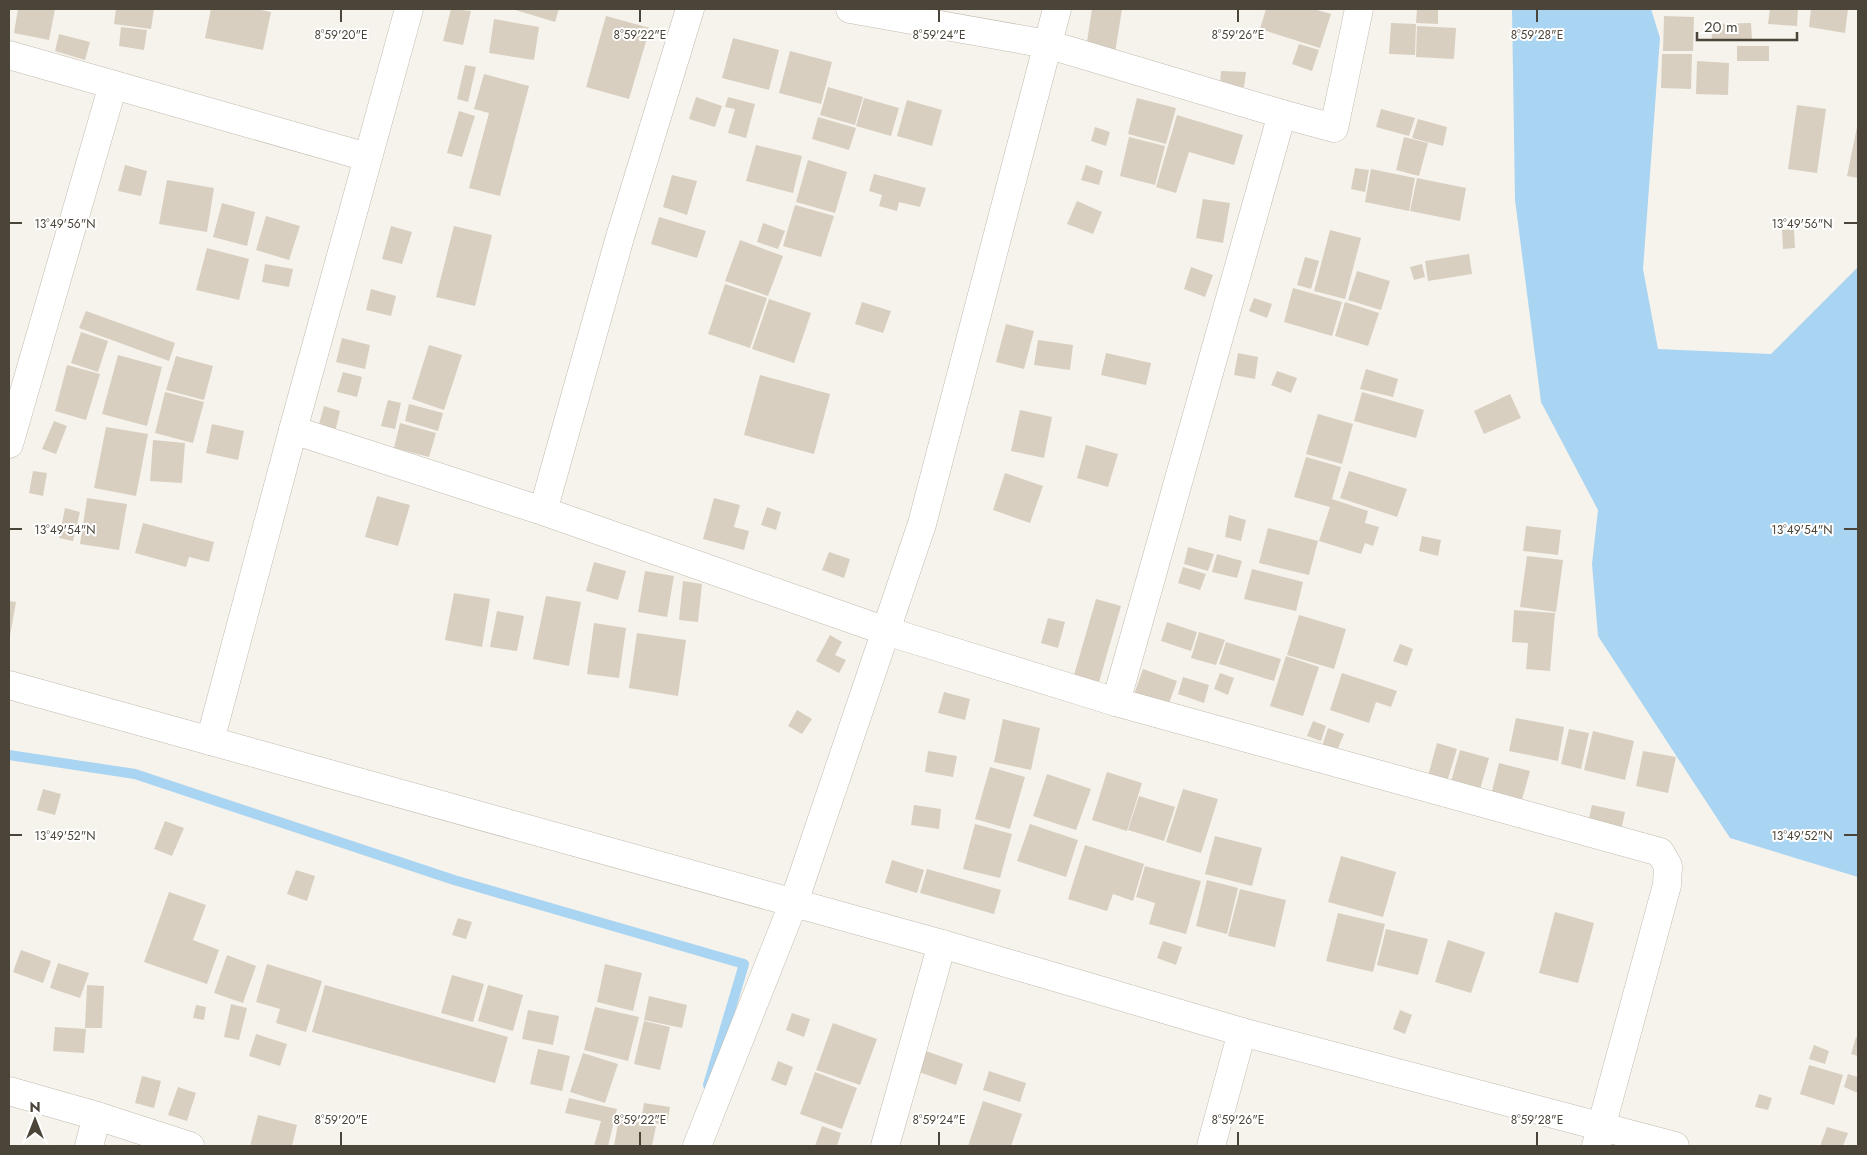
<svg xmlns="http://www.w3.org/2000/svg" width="1867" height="1155" font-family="Jost,sans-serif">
<rect width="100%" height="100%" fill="#f6f3ec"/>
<polygon fill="#a9d4f2" points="1512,9 1651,9 1660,38 1643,269 1658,349 1771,354 1858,267 1858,877 1730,838 1598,636 1592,564 1598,510 1541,402 1515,200"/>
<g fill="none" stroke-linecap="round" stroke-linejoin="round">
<polyline stroke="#a9d4f2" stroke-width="10" points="9,755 135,774 454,880 744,964 708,1085"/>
</g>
<g fill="#d8cfc1">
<polygon points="18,9 55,9 49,40 14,33"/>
<polygon points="116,9 154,9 151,29 114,24"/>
<polygon points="211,9 256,9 271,12 263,50 205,38"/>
<polygon points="451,9 471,11 463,45 443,41"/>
<polygon points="512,9 559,9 555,22"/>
<polygon points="1092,9 1122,9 1115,53 1086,48"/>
<polygon points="1266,9 1313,9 1331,14 1320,48 1260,29"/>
<polygon points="1417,9 1438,9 1438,24 1416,23"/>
<polygon points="1770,9 1798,9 1797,26 1768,24"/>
<polygon points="1811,9 1848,9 1845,33 1809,27"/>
<polygon points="606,16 650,28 629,99 586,87"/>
<polygon points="1664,16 1694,17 1693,51 1663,51"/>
<polygon points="494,19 539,27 534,60 489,53"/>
<polygon points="1391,23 1416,24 1415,55 1389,54"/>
<polygon points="1751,23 1752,39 1712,40 1711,24"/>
<polygon points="1417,26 1456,28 1454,59 1416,57"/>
<polygon points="121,27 147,30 144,50 119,46"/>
<polygon points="59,34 90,42 85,60 55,51"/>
<polygon points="733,38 779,50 769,90 722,78"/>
<polygon points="1299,44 1319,50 1312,71 1292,64"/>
<rect x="1737" y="46" width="32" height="15"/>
<polygon points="790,51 832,62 821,104 779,93"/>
<polygon points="1662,54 1692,54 1691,89 1661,88"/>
<polygon points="1697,61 1729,63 1728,95 1696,94"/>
<polygon points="465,65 476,67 468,102 457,99"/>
<polygon points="1221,71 1246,72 1244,87 1220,86"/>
<polygon points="484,74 529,86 500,196 469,188 489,113 474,109"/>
<polygon points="828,87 863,97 855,125 820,115"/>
<polygon points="696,97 722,106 715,127 689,119"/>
<polygon points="728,97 755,104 746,138 728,133 735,109 725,107"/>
<polygon points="864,98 899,108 891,136 856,126"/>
<polygon points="1137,98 1176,108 1166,144 1128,134"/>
<polygon points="907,100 942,110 932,146 897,136"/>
<polygon points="1797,105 1826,109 1817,173 1788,169"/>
<polygon points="1381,109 1415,118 1409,136 1376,127"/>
<polygon points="459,111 475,116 462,157 447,153"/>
<polygon points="1177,115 1243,135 1234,165 1189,152 1176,193 1156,187"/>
<polygon points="818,117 856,128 849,150 812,139"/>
<polygon points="1418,119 1447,127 1443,146 1412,138"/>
<polygon points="1095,127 1110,132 1106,146 1091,141"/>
<polygon points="1857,127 1858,127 1858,178 1847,176"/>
<polygon points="1129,137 1165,146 1155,185 1120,176"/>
<polygon points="1404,137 1428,143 1419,176 1396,170"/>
<polygon points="756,145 802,156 793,193 746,181"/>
<polygon points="808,160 847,172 835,213 796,202"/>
<polygon points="125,165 147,171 141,196 118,191"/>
<polygon points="1086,165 1103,171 1099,185 1081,180"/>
<polygon points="1355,168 1369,170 1365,192 1351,189"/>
<polygon points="1371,169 1415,178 1409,211 1365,202"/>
<polygon points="874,174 926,188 920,207 899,202 897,211 879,206 882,195 869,191"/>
<polygon points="672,175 697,181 687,215 663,207"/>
<polygon points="1417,178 1466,188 1460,221 1410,211"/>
<polygon points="167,180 214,188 207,232 159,224"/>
<polygon points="1203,199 1230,203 1223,243 1196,238"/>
<polygon points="1077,201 1102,212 1093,234 1067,224"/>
<polygon points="222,203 255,212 247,246 213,237"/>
<polygon points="795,205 834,216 821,257 783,246"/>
<polygon points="266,216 300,226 289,260 256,250"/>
<polygon points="659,217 706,231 697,258 651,244"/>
<polygon points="763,223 785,231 778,249 757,242"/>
<polygon points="391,226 412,232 402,264 382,259"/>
<polygon points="454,226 492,235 475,306 436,297"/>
<polygon points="1794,229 1795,248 1783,249 1782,230"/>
<polygon points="1330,230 1361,238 1345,299 1314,291"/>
<polygon points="740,240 783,256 768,296 725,281"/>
<polygon points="207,248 249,259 239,300 196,290"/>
<polygon points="1469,254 1472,274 1428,281 1425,261"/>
<polygon points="1305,257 1319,261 1311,289 1297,285"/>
<polygon points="265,264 293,269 289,287 262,282"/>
<polygon points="1422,264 1425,277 1414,280 1410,267"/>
<polygon points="1191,267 1213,275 1205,297 1184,289"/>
<polygon points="1357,271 1390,281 1381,310 1348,300"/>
<polygon points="725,284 767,298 750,348 708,334"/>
<polygon points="1293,288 1342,302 1332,336 1284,322"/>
<polygon points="371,289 396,296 391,316 366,310"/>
<polygon points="1254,298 1272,304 1267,318 1249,311"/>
<polygon points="769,299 811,313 794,363 752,349"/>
<polygon points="862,302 891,311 883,333 855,324"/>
<polygon points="1345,302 1379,313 1368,346 1335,336"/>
<polygon points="86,311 175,343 169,361 79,328"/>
<polygon points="1006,324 1034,331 1024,369 996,362"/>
<polygon points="81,332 108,341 98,372 71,363"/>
<polygon points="342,338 370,345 365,369 336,362"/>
<polygon points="1038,340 1073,345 1070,370 1034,365"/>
<polygon points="429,345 462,355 444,410 412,399"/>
<polygon points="1106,353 1151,363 1146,385 1101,375"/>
<polygon points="1238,353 1258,357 1255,379 1234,375"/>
<polygon points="118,355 162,367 147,426 102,414"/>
<polygon points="176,356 213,366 204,400 166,390"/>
<polygon points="67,365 100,374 86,420 55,411"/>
<polygon points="1366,369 1398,379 1393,397 1360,389"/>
<polygon points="1277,371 1297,378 1291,393 1271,385"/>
<polygon points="343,372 362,377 357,397 337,392"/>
<polygon points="760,375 830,394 814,454 744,435"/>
<polygon points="165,392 204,402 193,443 155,433"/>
<polygon points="1362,392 1424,410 1416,438 1354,421"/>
<polygon points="1510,394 1521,418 1484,434 1474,411"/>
<polygon points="388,400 401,403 395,429 381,426"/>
<polygon points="409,404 443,413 438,431 405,421"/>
<polygon points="324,406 340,411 335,432 318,428"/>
<polygon points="1020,410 1052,417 1044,458 1011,451"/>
<polygon points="1318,414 1353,424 1342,464 1306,454"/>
<polygon points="54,421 67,426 56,454 42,449"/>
<polygon points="400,423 436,433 429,457 394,448"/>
<polygon points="212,424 244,431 238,460 206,453"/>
<polygon points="106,427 148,434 136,496 94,488"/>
<polygon points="153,440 185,443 182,483 150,481"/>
<polygon points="1086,445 1118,454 1108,487 1077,478"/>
<polygon points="1306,457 1341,467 1332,499 1368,511 1365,523 1379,527 1373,546 1365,543 1361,554 1319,541 1330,507 1294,497"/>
<polygon points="33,471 47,473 43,496 29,493"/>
<polygon points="1349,471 1407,489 1397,517 1340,498"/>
<polygon points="1005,473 1043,486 1030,523 993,510"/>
<polygon points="377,496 410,505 398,546 365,537"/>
<polygon points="87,498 127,504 119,550 80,544"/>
<polygon points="714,498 740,505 734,527 749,531 744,550 703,539"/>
<polygon points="767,507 781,512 776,530 761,525"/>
<polygon points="65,508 80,512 73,541 59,538"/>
<polygon points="1229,515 1246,520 1241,541 1225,537"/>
<polygon points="143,523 214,542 209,562 189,557 186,567 135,553"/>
<polygon points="1526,526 1561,530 1558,555 1523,551"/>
<polygon points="1268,528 1318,541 1309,575 1259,563"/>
<polygon points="1422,536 1441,540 1438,556 1419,551"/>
<polygon points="1188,547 1214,554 1208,571 1184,564"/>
<polygon points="829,552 850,559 844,578 822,570"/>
<polygon points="1217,554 1242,561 1237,578 1212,572"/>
<polygon points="1527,556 1563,560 1556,612 1520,607"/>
<polygon points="594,562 626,571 618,600 586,591"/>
<polygon points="1183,567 1206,574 1200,590 1178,583"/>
<polygon points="1252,569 1303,582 1296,611 1244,599"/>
<polygon points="645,571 674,576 667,617 638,612"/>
<polygon points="683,581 702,584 698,622 679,620"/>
<polygon points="454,593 490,599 482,647 445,640"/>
<polygon points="546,596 581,602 569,666 533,659"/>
<polygon points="1096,599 1121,606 1099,682 1074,675"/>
<polygon points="9,601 16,602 10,636 9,636"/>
<polygon points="1514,610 1555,613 1550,671 1526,669 1528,643 1512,642"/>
<polygon points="497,611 524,616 517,651 490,647"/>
<polygon points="1299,615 1346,629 1334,669 1287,655"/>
<polygon points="1048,618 1065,622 1058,648 1041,643"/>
<polygon points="1167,622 1197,632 1191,651 1161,641"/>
<polygon points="594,623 626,628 619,678 587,674"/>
<polygon points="1199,632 1225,640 1216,665 1191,658"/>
<polygon points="637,633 686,640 678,696 629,688"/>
<polygon points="830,635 842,642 835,655 846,660 839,673 816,661"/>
<polygon points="1226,642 1281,659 1274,681 1219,664"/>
<polygon points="1400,644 1413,649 1407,666 1393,661"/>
<polygon points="1286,656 1319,667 1303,716 1270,706"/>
<polygon points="1143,669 1177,681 1167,709 1133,697"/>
<polygon points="1220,673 1234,678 1228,695 1214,689"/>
<polygon points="1342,673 1397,691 1391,707 1376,702 1369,723 1330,710"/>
<polygon points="1183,677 1209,685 1204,703 1178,694"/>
<polygon points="944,692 970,699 965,720 938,713"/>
<polygon points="797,710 812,719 802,734 788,726"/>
<polygon points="1516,718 1564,727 1558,761 1509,751"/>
<polygon points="1003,719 1040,728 1031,770 994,762"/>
<polygon points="1313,721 1326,726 1321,741 1307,736"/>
<polygon points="1328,728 1344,734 1337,751 1322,746"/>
<polygon points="1569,729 1589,733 1581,769 1561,764"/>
<polygon points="1593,731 1634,741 1625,780 1584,770"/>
<polygon points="1437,743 1457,749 1447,782 1428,776"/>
<polygon points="1460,750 1489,758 1479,793 1450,785"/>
<polygon points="928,751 957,756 953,777 925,772"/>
<polygon points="1643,751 1676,757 1668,793 1636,786"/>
<polygon points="1499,763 1530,771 1521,803 1491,795"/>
<polygon points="990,767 1025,777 1010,829 975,819"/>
<polygon points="1107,772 1142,783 1127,831 1092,820"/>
<polygon points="1047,774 1091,789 1076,830 1033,816"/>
<polygon points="43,789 61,794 55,815 37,810"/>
<polygon points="1183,789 1218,799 1201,853 1166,842"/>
<polygon points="1139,796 1175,807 1164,841 1128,830"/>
<polygon points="914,805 941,809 939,829 911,825"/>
<polygon points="1592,805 1625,812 1620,835 1587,827"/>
<polygon points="165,821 184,828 172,856 154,849"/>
<polygon points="975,824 1012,834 1000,878 963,869"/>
<polygon points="1030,824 1078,840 1066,877 1017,861"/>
<polygon points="1215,836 1262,848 1252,886 1205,874"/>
<polygon points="1085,845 1144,864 1133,901 1113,894 1107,911 1068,899"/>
<polygon points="1341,856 1396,872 1383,917 1328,902"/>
<polygon points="892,860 924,870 917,893 885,883"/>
<polygon points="1145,866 1201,881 1186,934 1149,924 1155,903 1136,897"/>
<polygon points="927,869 1001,890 994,914 920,893"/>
<polygon points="296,870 315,876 307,901 287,894"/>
<polygon points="1207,880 1238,888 1227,934 1196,926"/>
<polygon points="1240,889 1286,900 1275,947 1228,936"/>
<polygon points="169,892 206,905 193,940 219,950 207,984 144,962"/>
<polygon points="1555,912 1594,923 1578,983 1539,973"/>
<polygon points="1338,913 1385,924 1373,972 1326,961"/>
<polygon points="458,918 472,922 466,939 452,935"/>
<polygon points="1386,929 1428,939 1418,975 1377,965"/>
<polygon points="1448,940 1485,952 1471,993 1435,982"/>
<polygon points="1163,941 1182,947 1176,965 1157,958"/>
<polygon points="21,950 51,961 43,983 13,972"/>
<polygon points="227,955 256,966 243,1003 214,993"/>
<polygon points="58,963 89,973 80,998 50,988"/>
<polygon points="267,964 322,981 306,1032 276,1023 280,1009 256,1002"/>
<polygon points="605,964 642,973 633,1011 597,1002"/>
<polygon points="452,975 484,984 473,1022 441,1013"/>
<polygon points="87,985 104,986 102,1028 85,1028"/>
<polygon points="325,985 508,1037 495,1083 312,1032"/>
<polygon points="488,985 523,995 513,1031 478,1021"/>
<polygon points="649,996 687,1005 682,1028 644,1020"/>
<polygon points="231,1004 247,1008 239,1040 224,1037"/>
<polygon points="196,1005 206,1007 204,1020 193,1018"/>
<polygon points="595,1007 639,1017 628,1061 584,1050"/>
<polygon points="528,1010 559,1016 553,1045 522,1039"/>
<polygon points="1400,1010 1412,1015 1405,1034 1393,1029"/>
<polygon points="792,1013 810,1019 804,1037 786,1030"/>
<polygon points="644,1021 670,1027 660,1070 634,1064"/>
<polygon points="833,1023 877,1039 860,1085 816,1070"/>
<polygon points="55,1027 86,1029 84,1053 53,1051"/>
<polygon points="256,1034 287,1044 280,1066 249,1056"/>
<polygon points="1856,1037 1858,1038 1858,1056 1851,1054"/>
<polygon points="1814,1045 1829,1051 1825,1064 1809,1059"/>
<polygon points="538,1049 570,1056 562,1091 530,1084"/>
<polygon points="923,1050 963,1064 956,1085 916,1071"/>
<polygon points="583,1053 618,1064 605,1103 570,1092"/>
<polygon points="778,1061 793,1067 786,1086 771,1080"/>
<polygon points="1809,1065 1843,1075 1834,1105 1800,1094"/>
<polygon points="989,1071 1026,1083 1020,1102 983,1090"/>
<polygon points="815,1072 857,1088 842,1129 800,1114"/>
<polygon points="1848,1074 1858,1077 1858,1093 1844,1087"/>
<polygon points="142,1076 161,1081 154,1108 135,1103"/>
<polygon points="178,1087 196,1093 187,1121 168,1115"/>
<polygon points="1759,1094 1772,1098 1768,1110 1755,1107"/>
<polygon points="569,1098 617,1109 608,1146 594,1146 601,1121 565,1113"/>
<polygon points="983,1101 1022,1114 1011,1146 968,1146"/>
<polygon points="644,1103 670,1107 667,1125 641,1121"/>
<polygon points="258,1115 297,1125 292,1146 250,1146"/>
<polygon points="619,1118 656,1126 652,1146 614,1146"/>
<polygon points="822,1126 841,1133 837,1146 815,1146"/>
<polygon points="1827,1127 1848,1133 1843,1146 1820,1146"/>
</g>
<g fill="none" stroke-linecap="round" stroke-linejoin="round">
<defs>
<g id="minor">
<polyline points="850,9 1047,44 1282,114 1334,128 1359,9"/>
<polyline points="9,55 367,157"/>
<polyline points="293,430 543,511 886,631 1116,702 1660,852 1668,866 1667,885 1596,1146"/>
<polyline points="9,444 113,85"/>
<polyline points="543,511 620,237 690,9"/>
<polyline points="9,685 942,944 1242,1032 1675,1146"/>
<polyline points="1116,702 1282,114"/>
<polyline points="210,741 293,430 409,9"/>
<polyline points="9,1091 97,1116 190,1146"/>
<polyline points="89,1146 97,1116"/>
<polyline points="697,1146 794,902 922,524 1057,9"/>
<polyline points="885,1146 942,944"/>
<polyline points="1211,1146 1242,1032"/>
</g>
</defs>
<use href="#minor" stroke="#c2bbae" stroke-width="29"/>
<use href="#minor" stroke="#fff" stroke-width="28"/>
</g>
<path fill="none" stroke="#4b4439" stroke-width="2" d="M341,10V22M640,10V22M939,10V22M1238,10V22M1537,10V22M10,223H22M1844,223H1857M10,529H22M1844,529H1857M10,835H22M1844,835H1857M341,1132V1145M640,1132V1145M939,1132V1145M1238,1132V1145M1537,1132V1145"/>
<g font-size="12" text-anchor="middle" fill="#4b4439" stroke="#fff" stroke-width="4" stroke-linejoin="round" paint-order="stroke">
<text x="341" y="39">8°59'20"E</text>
<text x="640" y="39">8°59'22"E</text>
<text x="939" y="39">8°59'24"E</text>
<text x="1238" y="39">8°59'26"E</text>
<text x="1537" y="39">8°59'28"E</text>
<text x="65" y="228">13°49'56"N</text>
<text x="1802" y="228">13°49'56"N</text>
<text x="65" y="534">13°49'54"N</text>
<text x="1802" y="534">13°49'54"N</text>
<text x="65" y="840">13°49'52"N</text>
<text x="1802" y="840">13°49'52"N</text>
<text x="341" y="1124">8°59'20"E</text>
<text x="640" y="1124">8°59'22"E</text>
<text x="939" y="1124">8°59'24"E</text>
<text x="1238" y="1124">8°59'26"E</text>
<text x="1537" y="1124">8°59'28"E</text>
</g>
<rect width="1867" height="1155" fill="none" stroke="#4b4439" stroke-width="20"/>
<g transform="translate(35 1120)" stroke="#ffffff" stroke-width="4" paint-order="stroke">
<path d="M0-4L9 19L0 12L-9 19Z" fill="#4b4439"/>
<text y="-8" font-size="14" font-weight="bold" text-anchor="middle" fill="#4b4439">N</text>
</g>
<path d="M1697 32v8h100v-8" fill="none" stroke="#4b4439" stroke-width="2.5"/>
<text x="1704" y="32" font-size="15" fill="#4b4439" stroke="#ffffff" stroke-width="4" paint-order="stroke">20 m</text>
</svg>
